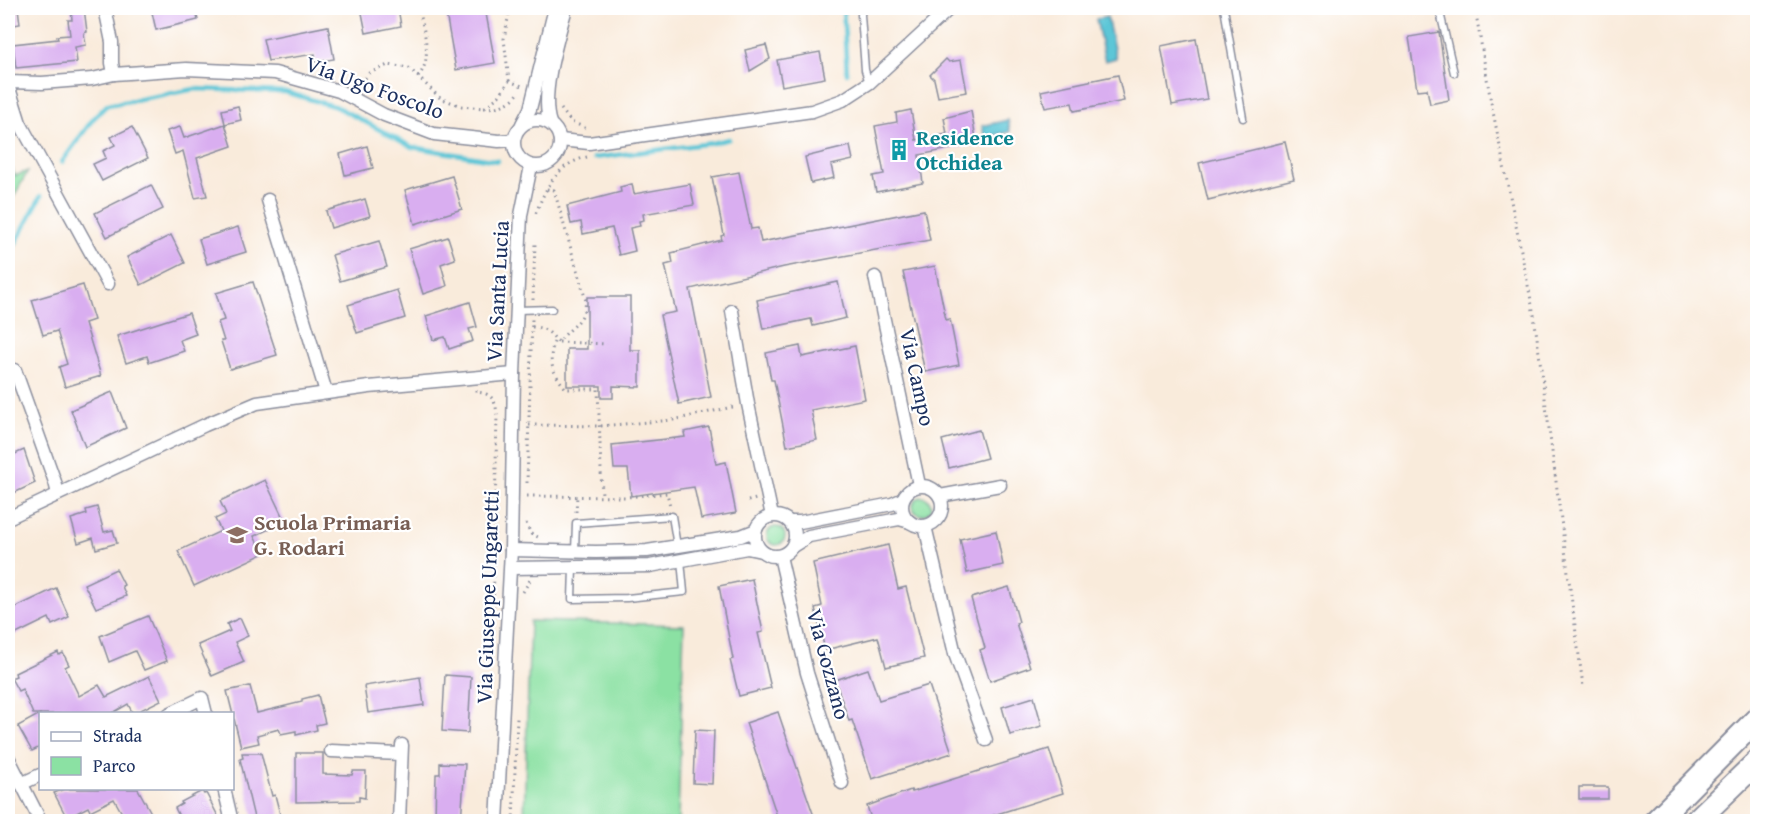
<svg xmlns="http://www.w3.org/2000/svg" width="1765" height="829" font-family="'Gentium Book Plus',serif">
<rect width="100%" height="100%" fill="#fff"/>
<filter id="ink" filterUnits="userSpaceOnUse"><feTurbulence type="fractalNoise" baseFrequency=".0167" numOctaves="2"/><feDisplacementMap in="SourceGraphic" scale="12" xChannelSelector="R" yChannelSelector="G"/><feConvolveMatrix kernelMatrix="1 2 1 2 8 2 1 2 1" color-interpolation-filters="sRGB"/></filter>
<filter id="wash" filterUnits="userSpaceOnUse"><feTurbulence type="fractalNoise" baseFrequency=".008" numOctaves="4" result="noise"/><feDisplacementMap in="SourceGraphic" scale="24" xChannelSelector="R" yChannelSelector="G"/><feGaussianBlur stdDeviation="1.35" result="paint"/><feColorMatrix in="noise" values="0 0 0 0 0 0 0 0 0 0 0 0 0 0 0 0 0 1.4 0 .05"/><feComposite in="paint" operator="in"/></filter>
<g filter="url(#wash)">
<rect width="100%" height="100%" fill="#f9ebdb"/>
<g fill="#8be1a3" stroke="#538880" stroke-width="1.5">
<polygon points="8,157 15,176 28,171 8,207"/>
<circle cx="922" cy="506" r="9"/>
<circle cx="776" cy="536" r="9"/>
<polygon points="530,621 684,625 678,821 524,821"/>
</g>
<g fill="#5cc6d7" stroke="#3c7a9a" stroke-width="1.5">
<polygon points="1107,17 1116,58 1105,61 1096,19"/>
<polygon points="1008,120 1010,132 985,137 982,126"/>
</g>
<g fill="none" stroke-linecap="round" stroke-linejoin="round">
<g stroke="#5cc6d7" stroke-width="4.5">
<polyline points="843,8 847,73"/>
<polyline points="594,158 712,143 729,139"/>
<polyline points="62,162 93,119 107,105 195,89 285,92 337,107 412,147 498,161"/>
<polyline points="8,257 41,196"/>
</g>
</g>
<g id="blocks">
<g fill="#d9aef0">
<polygon points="8,8 18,8 20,24 8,26"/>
<polygon points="71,8 84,8 87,32 84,33 86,45 75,47 77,62 16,68 13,44 58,39 57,36 70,35 68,20 72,20"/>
<polygon points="151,8 195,8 198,20 156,30"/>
<polygon points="361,8 398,8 401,26 366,33"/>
<polygon points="445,8 485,8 495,63 456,70"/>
<polygon points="328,26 334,59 316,62 315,54 268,61 263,39"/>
<polygon points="1439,32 1449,100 1430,104 1427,89 1417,90 1409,37"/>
<polygon points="1196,39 1207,99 1172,105 1161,46"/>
<polygon points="766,45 770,59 750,71 745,50"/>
<polygon points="820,52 825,78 782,86 777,60"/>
<polygon points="946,59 949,62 961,60 967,92 938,97 934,79 930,75"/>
<polygon points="1118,75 1124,101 1074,111 1072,103 1045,108 1041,91"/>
<polygon points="238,106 241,120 225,124 222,110"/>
<polygon points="911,110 916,140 947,134 944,118 971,111 976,138 964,141 965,146 919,155 923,183 876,192 873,176 884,174 875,126 897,122 896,113"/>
<polygon points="225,124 232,146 197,158 207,196 195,198 183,151 175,154 167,131 180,127 184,138"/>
<polygon points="132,127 148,158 102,181 93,164 106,158 103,151 115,145 111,137"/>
<polygon points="1285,142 1294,179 1208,200 1199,163"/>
<polygon points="367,146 373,168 345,175 340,154"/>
<polygon points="850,146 853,160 831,165 834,178 811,183 805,157"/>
<polygon points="739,172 751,229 758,228 761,242 924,210 930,240 784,267 690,289 711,397 679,404 660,315 676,312 665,265 673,263 671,253 722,240 721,236 724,235 712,177"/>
<polygon points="452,176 462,209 415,224 405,190"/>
<polygon points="632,184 634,194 690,184 694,205 643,214 644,220 639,221 640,226 630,228 635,251 619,255 612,228 583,234 581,222 571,224 567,206 621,192 620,187"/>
<polygon points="151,185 163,209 107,237 95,213"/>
<polygon points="365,199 370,216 331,228 326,211"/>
<polygon points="238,227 246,252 207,264 199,239"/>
<polygon points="171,235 185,263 141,285 127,257"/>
<polygon points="448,237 455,259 441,264 447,286 423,294 409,249"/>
<polygon points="379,241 387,267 340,281 332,255"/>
<polygon points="935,266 946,320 950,319 959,365 925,372 903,272"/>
<polygon points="253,282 277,355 230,369 221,341 224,341 218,322 224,320 216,293"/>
<polygon points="838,282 846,318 813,326 811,319 763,329 757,300"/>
<polygon points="83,285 94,320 85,323 101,376 65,387 59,367 67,364 57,331 43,335 32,300"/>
<polygon points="397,290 405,318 357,333 348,305"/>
<polygon points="587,297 630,297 630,350 640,350 640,387 613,386 613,398 601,398 601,386 567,386 567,349 587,349"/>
<polygon points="470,302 477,327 469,329 473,341 449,349 445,337 433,340 426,316"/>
<polygon points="189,313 196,334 180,340 184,351 151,362 149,362 147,356 126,363 117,336"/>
<polygon points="800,346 802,357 855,346 865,399 811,410 817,440 787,446 774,380 771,380 766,353"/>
<polygon points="112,392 126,428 85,447 71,410"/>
<polygon points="709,427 716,464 726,462 736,513 701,519 694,487 631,496 628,469 614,469 612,445 685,437 684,432"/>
<polygon points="979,430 987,458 949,468 942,440"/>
<polygon points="24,450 35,483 14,493 8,478 8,457"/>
<polygon points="265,480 285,522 254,536 263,554 194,586 178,551 221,531 215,519 226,514 220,501"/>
<polygon points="97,507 104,532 113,530 117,543 96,549 93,538 78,543 71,519 87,514 86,510"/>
<polygon points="996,531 1003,565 967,573 960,539"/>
<polygon points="888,545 898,589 906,587 924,658 886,667 878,637 825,650 815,608 822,606 813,563"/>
<polygon points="116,569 124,585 122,586 126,596 96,608 84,584"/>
<polygon points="752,579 763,632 758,633 771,688 739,696 730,660 733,659 719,586"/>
<polygon points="1009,587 1019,622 1016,623 1030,667 990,681 980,650 985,648 971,598"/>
<polygon points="56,588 69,617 52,625 49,618 8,638 8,611"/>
<polygon points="148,616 167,661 144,670 135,651 109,662 100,636"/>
<polygon points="240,618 248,636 235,642 244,662 212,676 198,645 230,631 227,624"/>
<polygon points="58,652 59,655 63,653 69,665 65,667 79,696 99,685 106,697 149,676 161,700 133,714 128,704 111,714 33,714 22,689 18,691 11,678 16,676 15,673"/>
<polygon points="868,669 879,700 929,685 952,753 872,779 852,720 849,721 835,680"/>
<polygon points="445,675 471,677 468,733 442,731"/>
<polygon points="420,677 424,705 368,713 364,686"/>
<polygon points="250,686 257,713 302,702 302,699 318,695 325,723 316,725 317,730 296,735 296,731 281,734 279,729 257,735 259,743 241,747 227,691"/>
<polygon points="1034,697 1042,726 1010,735 1002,707"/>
<polygon points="778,712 795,762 816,822 779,822 746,723"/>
<polygon points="40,714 40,747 32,751 18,726"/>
<polygon points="695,730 714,731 712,784 693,783"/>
<polygon points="1049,749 1063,793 972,822 872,822 867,806 911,790 912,792"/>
<polygon points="242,753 261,753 272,796 275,795 282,822 255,822 240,759 243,758"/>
<polygon points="296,753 323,753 323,774 352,775 353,771 366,771 365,798 359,797 359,801 296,802"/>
<polygon points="440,763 465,764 461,822 437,822 437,818 435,818 436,774 440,774"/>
<rect x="1579" y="787" width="29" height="12"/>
<polygon points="64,789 138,789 156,822 127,822 114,799 90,811 88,807 67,818 54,793"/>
<polygon points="202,791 204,794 206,793 221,822 182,822 175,808 182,804 181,802"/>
</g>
</g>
</g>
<g filter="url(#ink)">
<use href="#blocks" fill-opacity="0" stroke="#8a8d9c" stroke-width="1.5"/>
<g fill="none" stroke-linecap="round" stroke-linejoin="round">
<defs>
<g id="lane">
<polyline points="862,8 861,15 865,70 869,83"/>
<polyline points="1224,8 1243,118"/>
<polyline points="1439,8 1454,73"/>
<polyline points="517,310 552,309"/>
<polyline points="575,551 576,523 672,516 677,546"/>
<polyline points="573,568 572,599 627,598 684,592 681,560"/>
</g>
<g id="street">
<polyline points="105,8 112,42 112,63 114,74"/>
<polyline points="8,82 42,83 92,79 114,74 186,69 275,73 339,91 384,115 434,134 499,141 513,140"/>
<polyline points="8,85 20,123 108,284"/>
<circle cx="537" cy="143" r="23"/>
<path d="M550,123C540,94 558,38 566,8"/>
<polyline points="522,124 530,109 555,8"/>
<polyline points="560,140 589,143 812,111 843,100 869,83 950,8"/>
<polyline points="268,200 326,392"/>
<polyline points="875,277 919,485"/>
<polyline points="732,311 748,404 772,516"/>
<polyline points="15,370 55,482 58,494"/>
<circle cx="922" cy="506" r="20"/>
<polyline points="940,496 1000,485"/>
<circle cx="775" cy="536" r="20"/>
<polyline points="8,518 205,425 257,403 369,387 514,374"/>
<polyline points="790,522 800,522 892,504 903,499"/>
<polyline points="925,526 955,654 986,740"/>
<polyline points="793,546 809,536 888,521 899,519 910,522"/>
<polyline points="511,550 596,552 647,551 741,536 756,530"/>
<polyline points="780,556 807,673 842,783"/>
<polyline points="511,568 650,566 747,548 761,551"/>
<polyline points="169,714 202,698 206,714"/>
<polyline points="331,751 400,754"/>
<polyline points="8,757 41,822"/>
<polyline points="21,784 40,775"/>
<polyline points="224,788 232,822"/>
<polyline points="399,822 402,745"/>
<polyline points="497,822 511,550 514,374 521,215 531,166"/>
<polyline points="1040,822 1053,820"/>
</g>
<g id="highway">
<polyline points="1655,822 1758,718"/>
<polyline points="1695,822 1758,761"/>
</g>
</defs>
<use href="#lane" stroke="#8a8d9c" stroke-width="9"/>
<use href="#street" stroke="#8a8d9c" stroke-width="15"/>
<use href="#highway" stroke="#8a8d9c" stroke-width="26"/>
<g stroke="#8a8d9c" stroke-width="3" stroke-dasharray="1.5 4.5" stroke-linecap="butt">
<polyline points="1475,8 1491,102 1534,315 1583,686"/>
<path d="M418,77C434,58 423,30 419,8"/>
<polyline points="509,81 504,39 510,8"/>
<polyline points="358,88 369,73 388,65 409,68 440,98 461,106 484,108 499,96 509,81 522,86"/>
<path d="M484,108C498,108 512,104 520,91"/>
<polyline points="561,109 571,122 589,129"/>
<path d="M547,189L554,190L586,301C583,325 571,325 559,342L555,339"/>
<path d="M536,213C546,187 557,164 587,157"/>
<polyline points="533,300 535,244"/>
<path d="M532,327C543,327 549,331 555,339C547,362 552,371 566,389H598L602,496"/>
<polyline points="559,342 607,344"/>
<path d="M476,390V392C491,393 495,399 497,413L493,619"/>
<polyline points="529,425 600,426 673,420 737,406"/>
<polyline points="527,483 532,319"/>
<polyline points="527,496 627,497 667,493 670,506"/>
<polyline points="748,501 756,499"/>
<polyline points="576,512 577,496"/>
<polyline points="526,523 531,534 538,537"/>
<polyline points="523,592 530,580"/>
<polyline points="513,822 517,718"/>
</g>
<use href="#lane" stroke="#fff" stroke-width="6"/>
<use href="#street" stroke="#fff" stroke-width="12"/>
<use href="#highway" stroke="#fff" stroke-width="22"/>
</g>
</g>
<defs>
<symbol id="building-bare" viewBox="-9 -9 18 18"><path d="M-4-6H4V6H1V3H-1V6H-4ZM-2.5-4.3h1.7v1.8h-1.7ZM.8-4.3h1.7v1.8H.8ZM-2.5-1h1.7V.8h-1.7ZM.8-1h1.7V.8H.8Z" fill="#0f9aa8" stroke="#fff" stroke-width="2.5" paint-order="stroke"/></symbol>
<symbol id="school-bare" viewBox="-9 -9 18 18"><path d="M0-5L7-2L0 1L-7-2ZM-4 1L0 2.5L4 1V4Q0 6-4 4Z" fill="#8d6e63" stroke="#fff" stroke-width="2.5" paint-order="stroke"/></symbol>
</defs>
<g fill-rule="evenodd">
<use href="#building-bare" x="884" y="135" width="30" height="30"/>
<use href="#school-bare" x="222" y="520" width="30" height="30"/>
</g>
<g text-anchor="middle" stroke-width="4.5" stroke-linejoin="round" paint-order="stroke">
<g font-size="22" fill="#1b2f5e" stroke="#fff">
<text transform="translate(375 87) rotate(20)" y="8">Via Ugo Foscolo</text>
<text transform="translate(497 291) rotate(-87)" y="8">Via Santa Lucia</text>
<text transform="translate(918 377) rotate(78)" y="8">Via Campo</text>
<text transform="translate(487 597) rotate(-88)" y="8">Via Giuseppe Ungaretti</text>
<text transform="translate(829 664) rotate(75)" y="8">Via Gozzano</text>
</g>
<g font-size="22" font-weight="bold" fill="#0d838f" stroke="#fff" text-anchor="start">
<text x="916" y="145">Residence<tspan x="916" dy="25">Otchidea</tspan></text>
</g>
<g font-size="22" font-weight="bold" fill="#785e54" stroke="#fff" text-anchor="start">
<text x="254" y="530">Scuola Primaria<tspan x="254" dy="25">G. Rodari</tspan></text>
</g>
</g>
<rect width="1765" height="829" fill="none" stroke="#fff" stroke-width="30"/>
<rect x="39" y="712" width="195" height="78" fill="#ffffff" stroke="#a4acbf" stroke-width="1.5"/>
<rect x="51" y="732" width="30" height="9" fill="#ffffff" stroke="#a4acbf" stroke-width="1.5"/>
<text x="93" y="742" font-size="18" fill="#1b2f5e">Strada</text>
<rect x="51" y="757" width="30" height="18" fill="#8be1a3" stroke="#a4acbf" stroke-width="1.5"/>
<text x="93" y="772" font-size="18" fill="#1b2f5e">Parco</text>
</svg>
